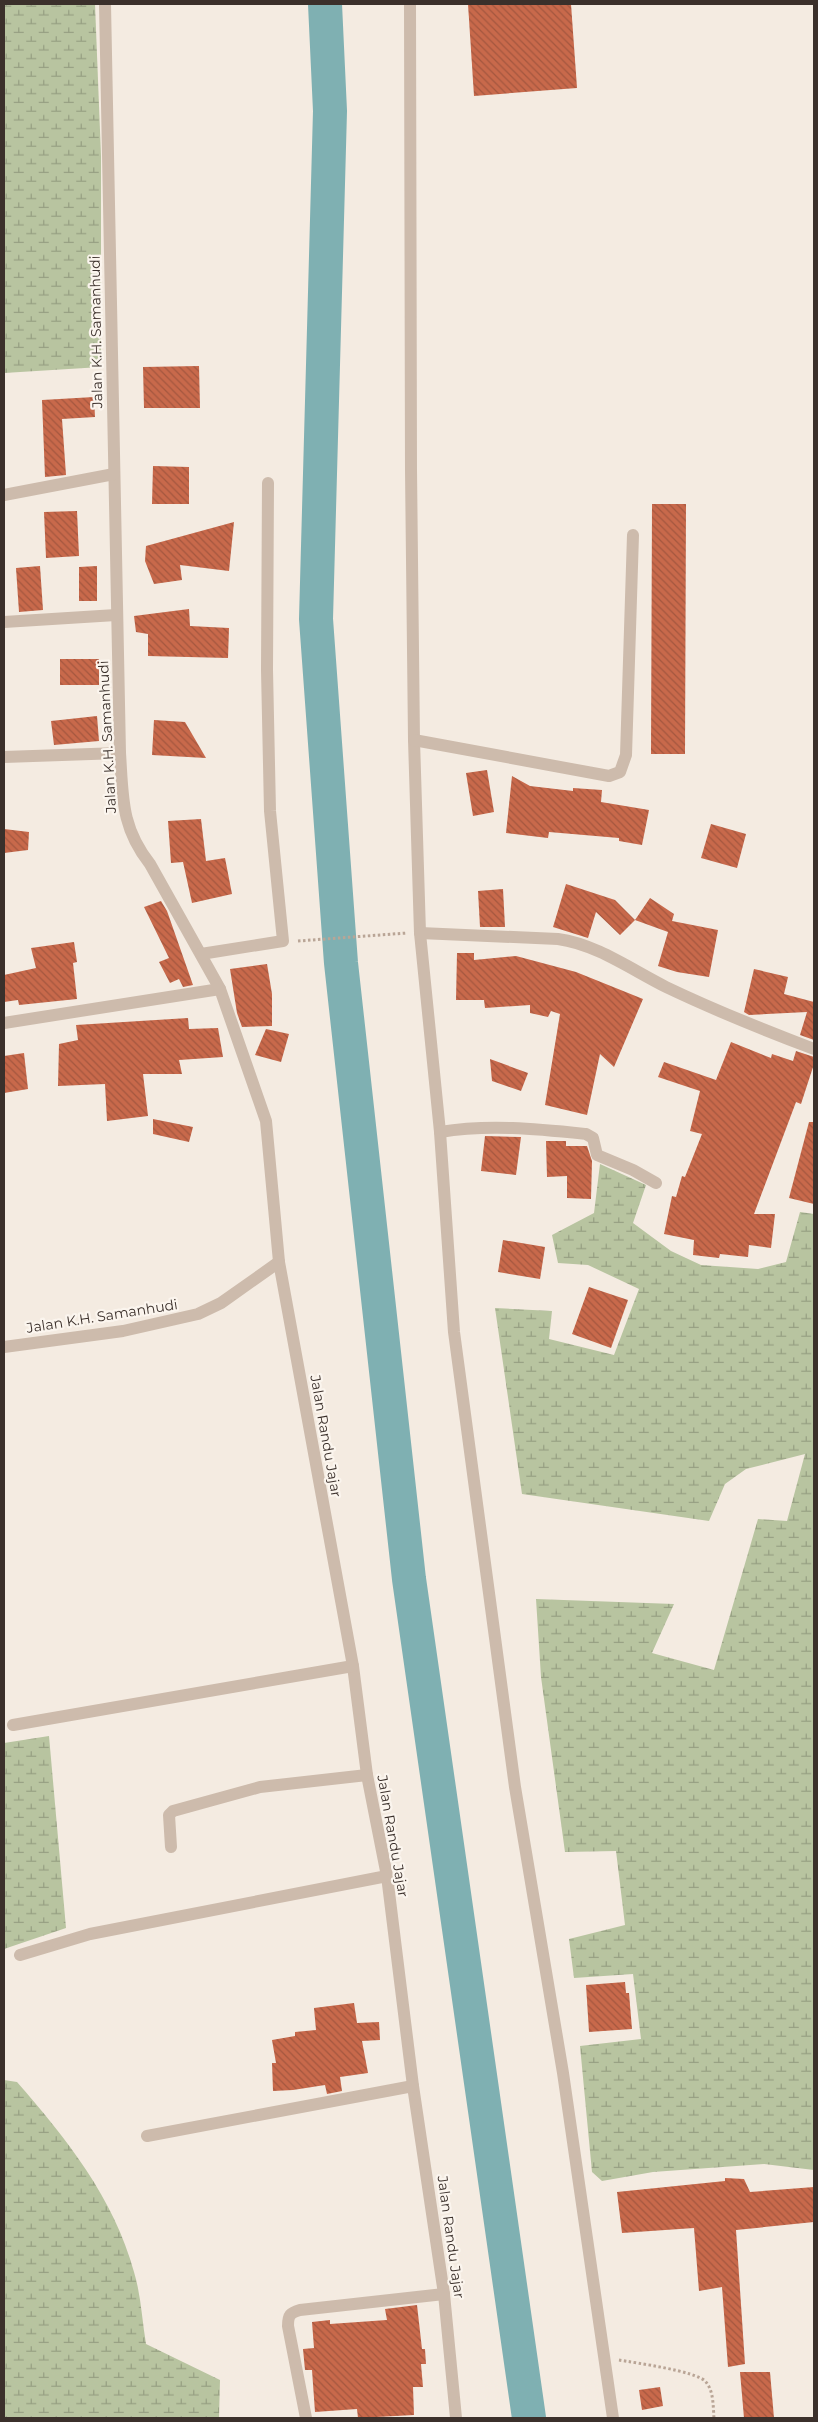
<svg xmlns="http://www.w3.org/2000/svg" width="818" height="2422" font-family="Montserrat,sans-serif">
<defs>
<pattern id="wetland-marsh" width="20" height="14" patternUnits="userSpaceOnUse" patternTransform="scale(1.25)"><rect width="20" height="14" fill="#b8c4a0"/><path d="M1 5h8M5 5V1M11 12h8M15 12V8" fill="none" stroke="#97a083"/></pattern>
<pattern id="building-back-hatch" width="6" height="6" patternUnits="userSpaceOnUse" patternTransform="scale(1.25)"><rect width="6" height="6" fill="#c8694b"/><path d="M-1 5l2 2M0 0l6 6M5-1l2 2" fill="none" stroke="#a4573f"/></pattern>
</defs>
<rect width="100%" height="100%" fill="#f4ebe1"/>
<g fill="url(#wetland-marsh)">
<polygon points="4,4 95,4 101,156 101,367 4,373"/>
<polygon points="600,1164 646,1185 633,1223 671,1251 701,1265 758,1269 786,1262 800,1212 814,1214 814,2170 764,2164 653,2172 602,2181 592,2172 580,2046 641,2039 633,1974 574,1978 569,1939 625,1925 616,1851 565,1852 541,1677 536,1599 674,1604 652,1653 714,1670 758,1519 787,1521 805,1454 746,1469 725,1484 709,1521 522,1494 495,1308 552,1311 549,1339 614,1355 639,1289 588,1265 558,1263 552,1235 594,1213"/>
<polygon points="49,1736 66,1928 4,1949 4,1743"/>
<path d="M4,2080L17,2082C66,2138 114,2198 134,2272C141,2295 142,2320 146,2344L220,2380L219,2418H4Z"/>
</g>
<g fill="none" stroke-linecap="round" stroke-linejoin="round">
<polyline stroke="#7fb0b2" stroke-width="34" points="325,4 330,111 316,619 341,963 409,1579 529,2418"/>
</g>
<g fill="url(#building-back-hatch)">
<polygon points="468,4 571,4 577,88 474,96"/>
<polygon points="199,366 200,408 144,408 143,367"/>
<polygon points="94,397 95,417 62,419 66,475 45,477 42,400"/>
<polygon points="153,466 189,467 189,504 152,504"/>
<polygon points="652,504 686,504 685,754 651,754"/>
<polygon points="77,511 79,556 46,558 44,512"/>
<polygon points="234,522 229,571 180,565 182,580 154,584 145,561 146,546"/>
<polygon points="40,566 43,610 19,612 16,568"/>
<polygon points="97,566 97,601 79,601 79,567"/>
<polygon points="189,609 190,626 229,628 228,658 148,656 148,634 136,632 134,616"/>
<rect x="60" y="659" width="39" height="26"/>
<polygon points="97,716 99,741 54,745 51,721"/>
<polygon points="154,720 185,722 206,758 152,755"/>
<polygon points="487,770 494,812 473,816 466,773"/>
<polygon points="512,776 530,786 573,791 573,788 602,790 601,802 649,810 642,845 619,841 619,838 549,832 548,838 506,833"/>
<polygon points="201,819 206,861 225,858 232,894 192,903 183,862 171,863 168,821"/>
<polygon points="711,824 746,834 737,868 701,858"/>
<polygon points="4,829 29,832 28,850 4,853"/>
<polygon points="566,884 615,900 635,920 620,935 596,912 588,938 553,927"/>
<polygon points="503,889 505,927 480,927 478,891"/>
<polygon points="650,898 674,914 672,921 718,930 709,977 677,972 658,966 668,932 635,920"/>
<polygon points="161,901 167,911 193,985 183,987 179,979 170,983 159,962 169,958 144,907"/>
<polygon points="74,942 77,962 73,963 77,999 19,1005 18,1000 4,1002 4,975 36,968 31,948"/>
<polygon points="457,953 474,953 474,960 516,956 576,972 643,999 614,1067 600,1054 587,1115 545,1105 560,1014 551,1011 548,1017 530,1013 530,1005 485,1008 484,1000 456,1000"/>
<polygon points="267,964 272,994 272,1026 242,1027 237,1013 230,969"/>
<polygon points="754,969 788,977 784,994 814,1002 814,1040 800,1035 807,1012 749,1015 744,1012"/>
<polygon points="188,1018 189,1029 218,1028 223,1057 179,1060 182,1074 143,1074 148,1116 107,1121 105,1084 58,1086 59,1044 78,1040 76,1025"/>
<polygon points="266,1029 289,1034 281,1062 255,1055"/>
<polygon points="731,1042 771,1058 772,1054 793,1061 796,1051 814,1057 814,1064 801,1104 796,1102 754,1214 775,1214 771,1248 749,1245 748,1257 720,1254 719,1258 693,1255 694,1240 664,1234 672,1196 676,1197 682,1176 685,1177 702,1134 690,1131 700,1091 658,1077 664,1062 716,1080"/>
<polygon points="24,1053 28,1089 4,1093 4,1056"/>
<polygon points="490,1059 528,1073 521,1091 492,1081"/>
<polygon points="153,1119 193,1127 189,1142 153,1134"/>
<polygon points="809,1122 814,1122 814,1204 789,1198"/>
<polygon points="485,1136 521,1137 516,1175 481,1171"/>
<polygon points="546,1141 566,1141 566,1146 587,1146 592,1161 591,1199 567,1198 567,1176 547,1177"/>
<polygon points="503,1240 545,1247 540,1279 498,1272"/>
<polygon points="589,1287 628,1300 611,1348 572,1334"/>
<polygon points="625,1982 626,1993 629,1993 632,2029 589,2032 586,1985"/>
<polygon points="354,2003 357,2023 379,2022 380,2040 362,2041 368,2073 340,2077 342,2091 327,2094 325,2085 293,2090 273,2091 272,2063 276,2063 272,2040 295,2036 295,2032 316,2030 314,2008"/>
<polygon points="725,2178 744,2179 750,2192 814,2187 814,2222 736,2230 745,2364 728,2367 722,2287 699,2291 694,2228 622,2233 617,2192 725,2181"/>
<polygon points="417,2305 422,2349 425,2349 426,2364 421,2364 423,2387 413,2387 414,2415 358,2418 357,2409 315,2412 312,2370 305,2370 303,2349 314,2348 312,2322 330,2320 330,2324 387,2320 385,2309"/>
<polygon points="740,2372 770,2372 774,2418 744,2418"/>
<polygon points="660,2387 663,2406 642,2410 639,2390"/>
</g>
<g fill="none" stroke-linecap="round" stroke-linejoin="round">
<g stroke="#b9a596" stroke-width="3" stroke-dasharray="2.5 2.5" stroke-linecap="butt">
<polyline points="298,941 407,933"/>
<path d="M619,2360C636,2363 695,2371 705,2381C714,2390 713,2407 714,2418"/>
</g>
<g stroke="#cdbbac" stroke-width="12">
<path d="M105,4L120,753C123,798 121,827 150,864L220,989L266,1121L279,1262L353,1666L367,1775L387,1876L413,2086L444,2294L456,2418"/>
<polyline points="410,4 411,470 414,740 420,933 440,1132 454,1332 515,1787 563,2073 613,2418"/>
<polyline points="4,495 114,474"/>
<polyline points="4,622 116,615"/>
<polyline points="414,740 609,776 620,772 626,755 633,535"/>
<polyline points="4,757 120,753"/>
<path d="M420,933L558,939C596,944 632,970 666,987C714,1010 764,1030 814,1049"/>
<polyline points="201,954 283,941 270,811 267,670 268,483"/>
<polyline points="4,1023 220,989"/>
<path d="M440,1132C489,1124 537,1129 586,1134L593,1138L597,1155L633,1170L656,1183"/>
<polyline points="4,1347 123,1331 198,1314 221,1303 279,1262"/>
<polyline points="13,1725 353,1666"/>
<polyline points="171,1847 169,1815 173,1811 260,1787 367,1775"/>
<polyline points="20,1955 90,1934 387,1876"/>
<polyline points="147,2136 413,2086"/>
<path d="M306,2418L288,2326C288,2315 290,2313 300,2310L444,2294"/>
</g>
</g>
<g text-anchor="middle" stroke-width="4.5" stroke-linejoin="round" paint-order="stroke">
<g font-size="14" fill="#3b302b" stroke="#fbf5ee">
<text transform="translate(96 332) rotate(-91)" y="5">Jalan K.H. Samanhudi</text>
<text transform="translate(107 737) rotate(-93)" y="5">Jalan K.H. Samanhudi</text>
<text transform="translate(102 1316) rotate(-9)" y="5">Jalan K.H. Samanhudi</text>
<text transform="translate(326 1436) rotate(80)" y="5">Jalan Randu Jajar</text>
<text transform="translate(393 1836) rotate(80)" y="5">Jalan Randu Jajar</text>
<text transform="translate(451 2237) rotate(82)" y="5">Jalan Randu Jajar</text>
</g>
</g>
<rect width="818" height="2422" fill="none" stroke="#3b302b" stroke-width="10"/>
</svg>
